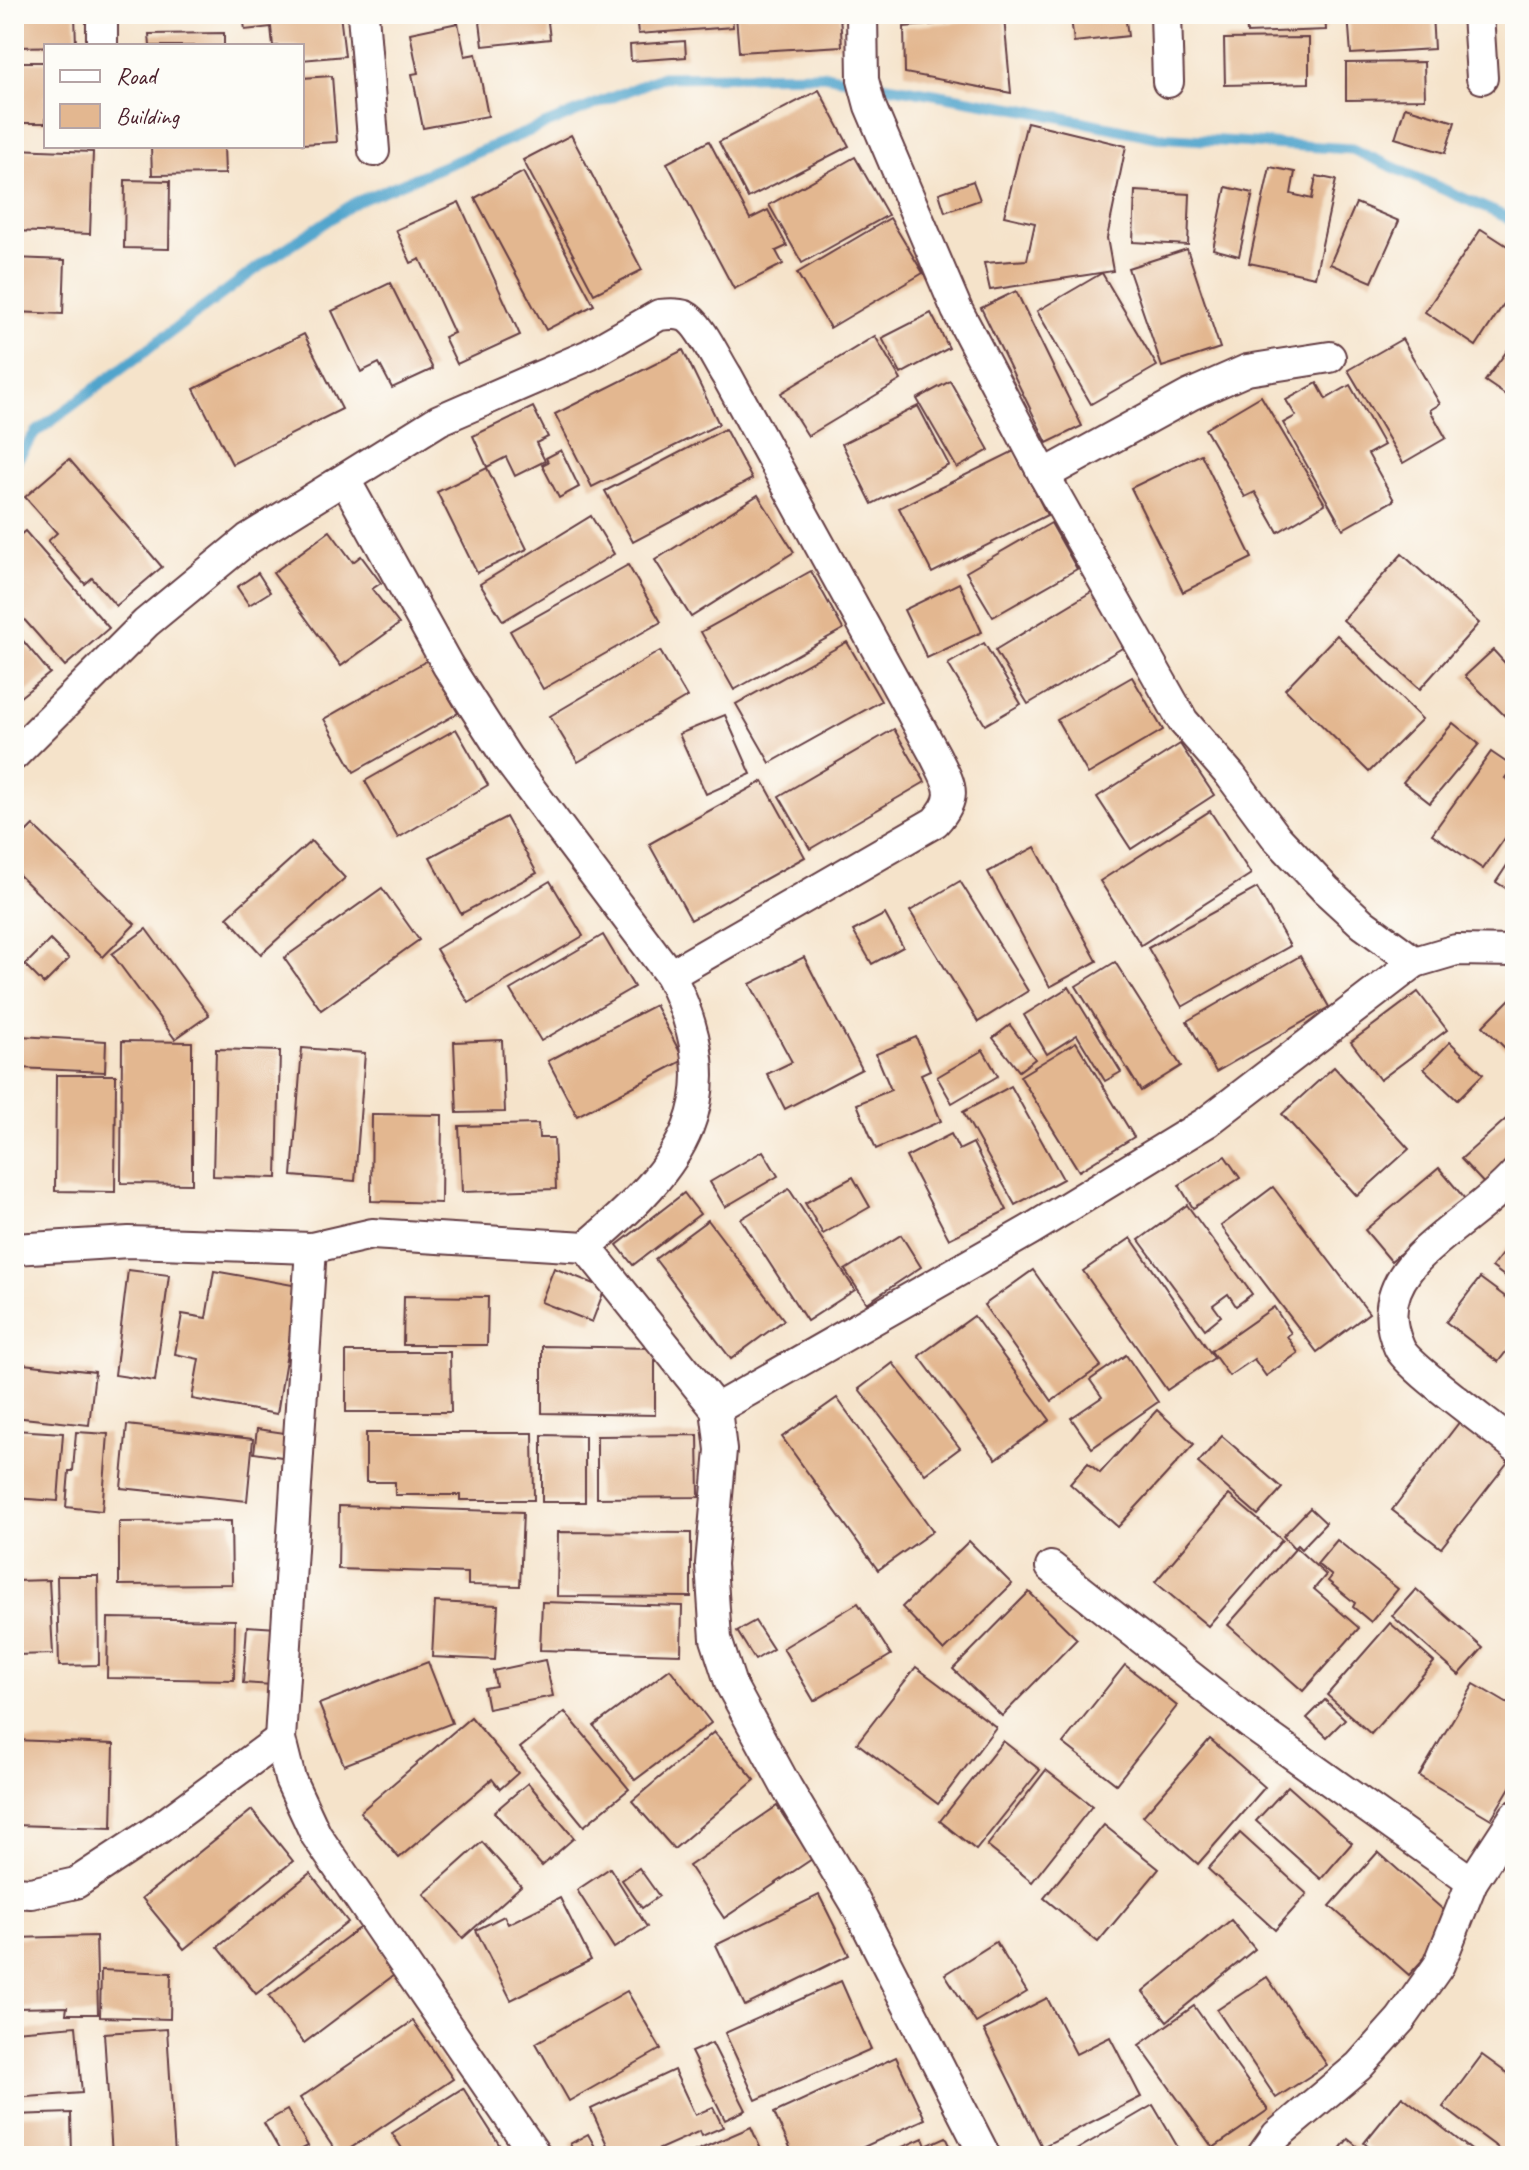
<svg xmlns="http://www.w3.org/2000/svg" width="1529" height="2170" font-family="Caveat,sans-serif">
<rect width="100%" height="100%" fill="#fdfcf7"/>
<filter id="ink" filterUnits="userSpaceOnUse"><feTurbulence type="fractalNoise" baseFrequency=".0125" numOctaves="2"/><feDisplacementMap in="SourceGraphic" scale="16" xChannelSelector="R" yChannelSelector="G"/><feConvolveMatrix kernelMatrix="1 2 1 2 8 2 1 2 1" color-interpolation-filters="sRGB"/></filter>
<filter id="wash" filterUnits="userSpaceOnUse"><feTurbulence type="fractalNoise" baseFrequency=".006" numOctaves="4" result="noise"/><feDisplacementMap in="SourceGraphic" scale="32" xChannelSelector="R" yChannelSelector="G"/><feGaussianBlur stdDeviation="1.8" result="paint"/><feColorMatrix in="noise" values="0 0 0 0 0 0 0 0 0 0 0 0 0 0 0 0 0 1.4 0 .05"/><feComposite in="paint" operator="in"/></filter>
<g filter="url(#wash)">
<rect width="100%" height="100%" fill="#f5e3ca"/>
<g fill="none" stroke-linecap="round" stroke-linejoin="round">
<polyline stroke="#51a4cc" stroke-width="11" points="14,464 35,433 268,260 356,202 662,77 824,75 1021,109 1157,137 1352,149 1515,221"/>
</g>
<g id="blocks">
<g fill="#e3b790">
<polygon points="14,14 75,14 76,46 14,47"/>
<polygon points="243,14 340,14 345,56 302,60 302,46 273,46 271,27 245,30"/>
<polygon points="479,14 547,14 550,39 483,46"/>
<polygon points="636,14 732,14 733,27 638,34"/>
<polygon points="767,14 840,14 842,46 739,52 736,16"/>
<polygon points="1030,14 1125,14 1128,36 1074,42 1071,18 1031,21"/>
<polygon points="1246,14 1325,14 1326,30 1247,33"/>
<polygon points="1348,14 1432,14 1434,49 1351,54"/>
<polygon points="1004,18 1011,93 905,73 904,27"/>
<polygon points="458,23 465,56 476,54 488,116 423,128 412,74 418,73 410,33"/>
<polygon points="224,33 224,46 150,46 149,34"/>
<polygon points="1309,38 1309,83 1225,85 1224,39"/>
<polygon points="685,41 686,57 631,61 630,45"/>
<rect x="14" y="62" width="32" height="61"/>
<polygon points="1424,62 1425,99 1346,100 1346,63"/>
<polygon points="332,76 337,142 302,144 302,78"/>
<polygon points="819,90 849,146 748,198 719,142"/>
<polygon points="1405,107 1455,122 1445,153 1395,138"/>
<polygon points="1027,122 1126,146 1107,238 1113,271 990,290 984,263 1027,260 1035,223 1004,216"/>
<polygon points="571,135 642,270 594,294 523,160"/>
<polygon points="709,141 750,219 768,210 787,246 776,251 783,264 734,289 667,163"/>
<polygon points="151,146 224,146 225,174 152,175"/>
<polygon points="14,149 93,152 90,234 14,231"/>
<polygon points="855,157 888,215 802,263 769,205"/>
<polygon points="1270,167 1295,172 1291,194 1312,199 1316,176 1336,180 1315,277 1249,263"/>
<polygon points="523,172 594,305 546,330 475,198"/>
<polygon points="125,180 170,181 169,249 124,248"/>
<polygon points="973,181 980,200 945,212 939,193"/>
<polygon points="1226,187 1253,193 1239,256 1213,249"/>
<polygon points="1135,191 1190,194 1188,245 1133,242"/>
<polygon points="459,202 520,335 457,364 444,337 454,333 420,259 411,263 396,230"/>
<polygon points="1356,203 1399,221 1372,282 1330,264"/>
<polygon points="890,218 923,273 830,328 797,273"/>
<polygon points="1481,229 1515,251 1515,287 1476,346 1425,312"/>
<polygon points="1187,249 1220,348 1162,367 1128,268"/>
<polygon points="14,258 65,260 63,314 14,312"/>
<polygon points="1102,273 1157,366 1091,404 1037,311"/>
<polygon points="390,283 433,369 392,388 379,363 361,372 332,311"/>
<polygon points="1016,291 1082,426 1047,443 981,308"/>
<polygon points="931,313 949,348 901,374 882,338"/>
<polygon points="304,334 342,409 232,464 194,389"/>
<polygon points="875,336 901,380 808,436 781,393"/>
<polygon points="1402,339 1440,404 1430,410 1446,438 1403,463 1348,370"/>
<polygon points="1512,344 1515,347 1515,386 1507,396 1485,381"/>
<polygon points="683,350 719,424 592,487 555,414"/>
<polygon points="950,381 989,450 957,468 917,399"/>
<polygon points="1317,383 1326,399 1350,385 1384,445 1368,454 1394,500 1343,529 1283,423 1296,416 1286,400"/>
<polygon points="1261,396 1325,504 1278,532 1255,492 1245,497 1205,429"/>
<polygon points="918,406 949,465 872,504 842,444"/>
<polygon points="533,407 548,437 536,443 545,461 515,476 506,457 487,467 473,436"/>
<polygon points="725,429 752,479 633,542 605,491"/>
<polygon points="561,450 579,487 559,498 542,465 548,462 546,458"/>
<polygon points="1014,451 1047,515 932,573 899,508"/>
<polygon points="1201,454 1252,558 1183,592 1131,488"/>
<polygon points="69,459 162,567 116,606 92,578 85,584 48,541 57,533 25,497"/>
<polygon points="487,468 527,549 477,573 437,492"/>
<polygon points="758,495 794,552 691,617 655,560"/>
<polygon points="591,516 614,554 503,621 480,584"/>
<polygon points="1051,523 1077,569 993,617 966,572"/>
<polygon points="25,531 109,628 65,666 14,608 14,540"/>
<polygon points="330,531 353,562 361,556 381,583 372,589 399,624 341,666 273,573"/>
<polygon points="1402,554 1479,623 1420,689 1343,620"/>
<polygon points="628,565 661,622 543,689 510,631"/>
<polygon points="811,571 843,629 734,690 701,632"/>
<polygon points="258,573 270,592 249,605 237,587"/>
<polygon points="959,583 982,632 927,658 904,610"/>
<polygon points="1096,589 1129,644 1028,704 995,650"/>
<polygon points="14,630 50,673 14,702"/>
<polygon points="1337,635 1422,719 1369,772 1285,689"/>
<polygon points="847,642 881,701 770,763 736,704"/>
<polygon points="984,643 1021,704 985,725 948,664"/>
<polygon points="1493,650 1515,674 1515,726 1465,676"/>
<polygon points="660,651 687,697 578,762 550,716"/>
<polygon points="428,660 458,713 354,772 324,719"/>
<polygon points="1132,677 1163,730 1088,774 1057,720"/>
<polygon points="725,715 751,774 706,794 679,734"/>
<polygon points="1453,723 1479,744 1430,803 1403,782"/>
<polygon points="456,729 488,785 398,838 365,781"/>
<polygon points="894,729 925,782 810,849 779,796"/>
<polygon points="1180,744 1214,795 1131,849 1097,797"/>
<polygon points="1491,752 1513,767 1505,778 1515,785 1515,824 1483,869 1432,834"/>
<polygon points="763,781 805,857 691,920 649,844"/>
<polygon points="1210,811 1251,874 1141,945 1100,881"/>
<polygon points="506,817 537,873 461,914 430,857"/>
<polygon points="33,825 135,924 103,957 14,870 14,844"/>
<polygon points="311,841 345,878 261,954 227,917"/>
<polygon points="1035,847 1097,961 1050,987 988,872"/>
<polygon points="1515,853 1515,894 1496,882"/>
<polygon points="550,881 583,936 469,1003 436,949"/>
<polygon points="960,881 1028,991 978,1022 910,911"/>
<polygon points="382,888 419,940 321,1010 284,958"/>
<polygon points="1257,888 1290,946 1182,1007 1148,948"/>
<polygon points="885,914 903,947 872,964 853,931"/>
<polygon points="146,929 209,1015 175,1039 112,954"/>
<polygon points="603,935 634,987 541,1041 510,990"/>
<polygon points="50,940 69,959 44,984 25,965"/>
<polygon points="1300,956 1329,1007 1216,1072 1187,1021"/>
<polygon points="804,957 862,1069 785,1109 767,1074 792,1062 750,984"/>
<polygon points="1115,962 1181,1066 1141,1091 1076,986"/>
<polygon points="1069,987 1121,1072 1105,1081 1077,1035 1047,1054 1024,1015"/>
<polygon points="1418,992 1447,1030 1380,1080 1351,1042"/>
<polygon points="1515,994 1515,1058 1483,1026"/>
<polygon points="655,1005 684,1060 577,1116 548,1061"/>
<polygon points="1010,1025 1035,1059 1019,1071 993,1038"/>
<polygon points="20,1036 106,1041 105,1072 19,1068"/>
<polygon points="916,1037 930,1070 921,1074 941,1121 876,1149 857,1104 891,1090 876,1054"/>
<polygon points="502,1040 505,1112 457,1113 454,1042"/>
<polygon points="122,1041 192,1042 192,1184 121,1183"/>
<polygon points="1076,1042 1134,1137 1079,1171 1020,1076"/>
<polygon points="1450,1042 1483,1074 1457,1100 1424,1069"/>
<polygon points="302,1048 365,1053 355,1181 292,1176"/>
<polygon points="216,1049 280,1051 277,1178 213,1176"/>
<polygon points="983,1050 998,1076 952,1103 937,1077"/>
<polygon points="1334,1067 1409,1149 1357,1196 1282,1114"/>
<polygon points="56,1075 116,1075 115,1192 55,1191"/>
<polygon points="1011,1086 1063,1179 1015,1205 963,1112"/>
<polygon points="1515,1111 1515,1165 1489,1189 1461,1159"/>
<polygon points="372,1114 442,1115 441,1203 371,1201"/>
<polygon points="538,1124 539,1138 554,1138 556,1189 462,1192 459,1126"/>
<polygon points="951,1134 959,1150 973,1143 1007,1210 949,1239 906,1157"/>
<polygon points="763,1151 778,1176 725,1207 710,1182"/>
<polygon points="1225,1156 1240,1178 1193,1208 1179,1185"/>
<polygon points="1439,1168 1465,1199 1391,1261 1365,1230"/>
<polygon points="853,1177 870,1207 823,1234 805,1203"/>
<polygon points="1273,1187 1369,1313 1317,1352 1221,1226"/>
<polygon points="789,1189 855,1290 807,1321 741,1219"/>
<polygon points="684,1193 700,1214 633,1265 617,1245"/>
<polygon points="1187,1205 1252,1294 1236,1306 1228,1294 1213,1305 1221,1316 1205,1329 1139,1240"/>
<polygon points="708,1220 784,1320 731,1359 655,1259"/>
<polygon points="901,1235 921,1267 867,1303 845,1270"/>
<polygon points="1131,1238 1214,1358 1167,1390 1083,1271"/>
<polygon points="1512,1241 1515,1244 1515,1284 1492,1267"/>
<polygon points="554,1268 605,1288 592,1322 541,1302"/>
<polygon points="128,1270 169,1275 155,1381 115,1375"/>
<polygon points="1033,1270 1101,1366 1052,1401 984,1305"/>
<polygon points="214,1271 298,1286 277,1414 192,1399 199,1359 175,1354 182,1314 206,1318"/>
<polygon points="1480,1278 1515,1304 1515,1340 1498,1362 1446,1322"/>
<polygon points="404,1296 488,1297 487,1345 403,1345"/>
<polygon points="1274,1307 1291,1333 1287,1336 1298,1353 1266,1376 1254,1359 1229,1376 1211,1351"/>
<polygon points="974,1316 1050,1420 996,1459 919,1356"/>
<polygon points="542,1346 655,1348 655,1415 542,1413"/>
<polygon points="346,1352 450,1352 451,1412 346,1412"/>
<polygon points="1126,1355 1158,1402 1092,1448 1071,1418 1102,1397 1090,1380"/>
<polygon points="14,1363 95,1372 89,1425 14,1417"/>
<polygon points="893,1363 960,1448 925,1474 859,1389"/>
<polygon points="837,1398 933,1531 878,1570 782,1437"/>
<polygon points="1157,1410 1194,1444 1118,1527 1070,1484 1088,1463 1100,1473"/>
<polygon points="1461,1420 1511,1458 1441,1548 1392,1510"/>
<polygon points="127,1425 253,1439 247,1501 121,1488"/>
<polygon points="257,1429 292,1434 289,1458 254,1453"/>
<polygon points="14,1430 63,1433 58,1501 14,1498"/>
<polygon points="76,1432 108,1434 102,1511 66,1507 69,1471 73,1471"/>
<polygon points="366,1433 533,1433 534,1500 460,1500 460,1495 395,1495 395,1482 366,1482"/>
<polygon points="542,1435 585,1436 585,1502 542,1502"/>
<polygon points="698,1435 699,1497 597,1498 597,1436"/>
<polygon points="1222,1436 1282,1488 1258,1515 1198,1463"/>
<polygon points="1229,1495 1282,1540 1208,1626 1155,1582"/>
<polygon points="339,1506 523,1512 520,1586 468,1585 468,1573 338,1569"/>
<polygon points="1310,1508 1326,1523 1301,1549 1297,1545 1294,1548 1283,1536"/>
<polygon points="231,1521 232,1584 119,1585 119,1522"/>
<polygon points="558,1532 691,1533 691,1597 557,1596"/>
<polygon points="1337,1540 1398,1589 1371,1622 1353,1607 1355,1603 1328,1581 1332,1576 1317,1564"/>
<polygon points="969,1541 1012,1584 944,1651 902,1607"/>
<polygon points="1296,1548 1326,1575 1314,1589 1359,1628 1303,1691 1228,1625"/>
<polygon points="57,1576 98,1576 99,1665 59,1666"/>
<polygon points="49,1580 53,1654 14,1655 14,1581"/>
<polygon points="1416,1589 1483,1648 1459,1675 1392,1616"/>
<polygon points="1029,1592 1077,1639 1002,1716 953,1669"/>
<polygon points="435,1602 498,1605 495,1660 432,1657"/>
<polygon points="542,1602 682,1606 681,1654 540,1650"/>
<polygon points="858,1603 891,1655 814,1701 783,1648"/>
<polygon points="108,1618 235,1620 234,1680 107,1678"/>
<polygon points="755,1621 773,1649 755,1660 737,1631"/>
<polygon points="1390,1623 1434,1662 1371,1734 1327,1695"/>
<polygon points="247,1626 277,1628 273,1685 243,1683"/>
<polygon points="545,1660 553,1696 488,1709 484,1688 496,1686 493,1671"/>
<polygon points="428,1662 452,1723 344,1765 319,1704"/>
<polygon points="1125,1665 1177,1706 1116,1784 1063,1743"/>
<polygon points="916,1667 996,1727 938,1804 857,1743"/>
<polygon points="670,1669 711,1723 635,1780 594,1726"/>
<polygon points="1474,1684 1515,1708 1515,1779 1491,1819 1419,1776"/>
<polygon points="1325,1700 1345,1719 1327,1737 1307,1718"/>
<polygon points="565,1712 629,1789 584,1826 520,1748"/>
<polygon points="471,1717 518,1773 500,1789 492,1779 399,1858 360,1812"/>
<polygon points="714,1732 755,1780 674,1849 632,1801"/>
<polygon points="1210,1739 1265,1787 1198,1864 1143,1816"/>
<polygon points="14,1740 114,1744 112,1828 14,1825"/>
<polygon points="1003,1741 1040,1770 976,1850 940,1821"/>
<polygon points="1046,1770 1092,1806 1032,1882 987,1846"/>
<polygon points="528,1783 574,1838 542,1866 494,1812"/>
<polygon points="1288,1786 1352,1843 1321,1879 1256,1821"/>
<polygon points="777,1806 812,1859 724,1918 689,1866"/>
<polygon points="252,1810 293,1861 184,1949 142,1898"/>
<polygon points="1104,1825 1159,1869 1098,1942 1044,1898"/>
<polygon points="1240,1833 1307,1894 1275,1930 1208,1869"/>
<polygon points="482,1842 521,1886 463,1938 424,1894"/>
<polygon points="1378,1852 1457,1922 1409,1975 1330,1906"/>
<polygon points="610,1868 647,1927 614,1948 577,1890"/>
<polygon points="639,1868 659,1896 642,1908 622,1880"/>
<polygon points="310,1873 348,1922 256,1994 218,1947"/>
<polygon points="819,1895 849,1955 745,2006 716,1945"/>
<polygon points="560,1898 591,1960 511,2000 476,1930 504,1916 508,1924"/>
<polygon points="1231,1920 1255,1949 1167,2021 1143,1992"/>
<polygon points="363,1925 398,1972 304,2043 269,1996"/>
<polygon points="96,1936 98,2014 66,2014 67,2007 14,2008 14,1938"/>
<polygon points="996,1942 1027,1992 976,2023 945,1974"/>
<polygon points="101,1970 171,1973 170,2019 100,2017"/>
<polygon points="1267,1977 1327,2065 1276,2098 1217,2010"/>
<polygon points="841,1981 871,2049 756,2100 725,2033"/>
<polygon points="627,1991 661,2049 569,2101 536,2043"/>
<polygon points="1047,1998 1076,2054 1110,2037 1141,2097 1042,2147 984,2030"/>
<polygon points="1194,2006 1268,2110 1213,2148 1139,2045"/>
<polygon points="413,2021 453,2079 339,2156 300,2098"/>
<polygon points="76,2026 82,2093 14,2098 14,2031"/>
<polygon points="167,2029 175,2156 112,2156 104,2033"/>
<polygon points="712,2043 746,2110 725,2120 691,2052"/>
<polygon points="1482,2055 1515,2079 1515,2156 1509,2156 1443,2107"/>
<polygon points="896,2057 925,2119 844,2156 794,2156 774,2113"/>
<polygon points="674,2070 695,2115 713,2107 723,2127 702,2136 700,2131 644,2156 612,2156 591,2109"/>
<polygon points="463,2088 502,2149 490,2156 407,2156 392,2133"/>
<polygon points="1402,2096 1479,2156 1379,2156 1364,2143"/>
<polygon points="1153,2105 1183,2156 1066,2156"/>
<polygon points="287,2110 308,2146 289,2156 283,2156 264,2123"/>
<polygon points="71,2113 72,2156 14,2156 14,2115"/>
<polygon points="751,2127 764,2156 685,2156 691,2153"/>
<polygon points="588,2134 600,2156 576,2156 570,2144"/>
<polygon points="946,2137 955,2156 882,2156 923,2138 926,2146"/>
<polygon points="1348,2139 1369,2156 1334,2156"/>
</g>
</g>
</g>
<g filter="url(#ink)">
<use href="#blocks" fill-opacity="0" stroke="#643c43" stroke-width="2"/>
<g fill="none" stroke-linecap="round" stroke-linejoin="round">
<defs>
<g id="street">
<polyline points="363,14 374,151"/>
<polyline points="862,14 863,80 870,106 957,310 1044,475 1183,721 1231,776 1276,837 1326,890 1363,924 1415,962 1456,950 1515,951"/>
<polyline points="1166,14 1168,82"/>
<polyline points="1478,14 1482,78"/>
<polyline points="102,46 102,14"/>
<polyline points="1044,475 1190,395 1247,370 1330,357"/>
<path d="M14,755L146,623L248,539L439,420L589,355L659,315C667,314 677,313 685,316C700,323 717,361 727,376L935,755C949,784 960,795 935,822L670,975"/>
<path d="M1515,1174C1490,1202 1459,1221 1431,1246C1399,1273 1380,1305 1399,1347C1406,1366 1494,1428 1515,1446"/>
<polyline points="586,1247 716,1409 721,1450 711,1564 716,1639 731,1685 787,1788 855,1902 985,2156"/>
<polyline points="311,1248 280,1739 290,1779 316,1835 536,2156"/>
<path d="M14,1249L129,1242L311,1248L372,1234L586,1247C683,1165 733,1101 670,975L507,758L448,666L345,480"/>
<polyline points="716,1409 1030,1230 1207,1122 1415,962"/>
<polyline points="1051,1567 1252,1725 1472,1882"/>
<polyline points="14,1892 31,1893 76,1883 158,1829 280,1739"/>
<polyline points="1262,2156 1277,2135 1359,2066 1401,2019 1439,1965 1472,1882 1515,1816"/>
</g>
</defs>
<use href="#street" stroke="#643c43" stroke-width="34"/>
<use href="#street" stroke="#fff" stroke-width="30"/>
</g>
</g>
<rect width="1529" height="2170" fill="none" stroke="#fdfcf7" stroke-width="48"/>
<rect x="44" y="44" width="260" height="104" fill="#fdfcf7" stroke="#b5a4a5" stroke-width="2"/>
<rect x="60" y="70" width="40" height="12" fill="#ffffff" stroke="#b5a4a5" stroke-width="2"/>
<text x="116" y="84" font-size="24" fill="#4a1f2b">Road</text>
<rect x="60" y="104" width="40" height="24" fill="#e3b790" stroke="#b5a4a5" stroke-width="2"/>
<text x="116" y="124" font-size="24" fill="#4a1f2b">Building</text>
</svg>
